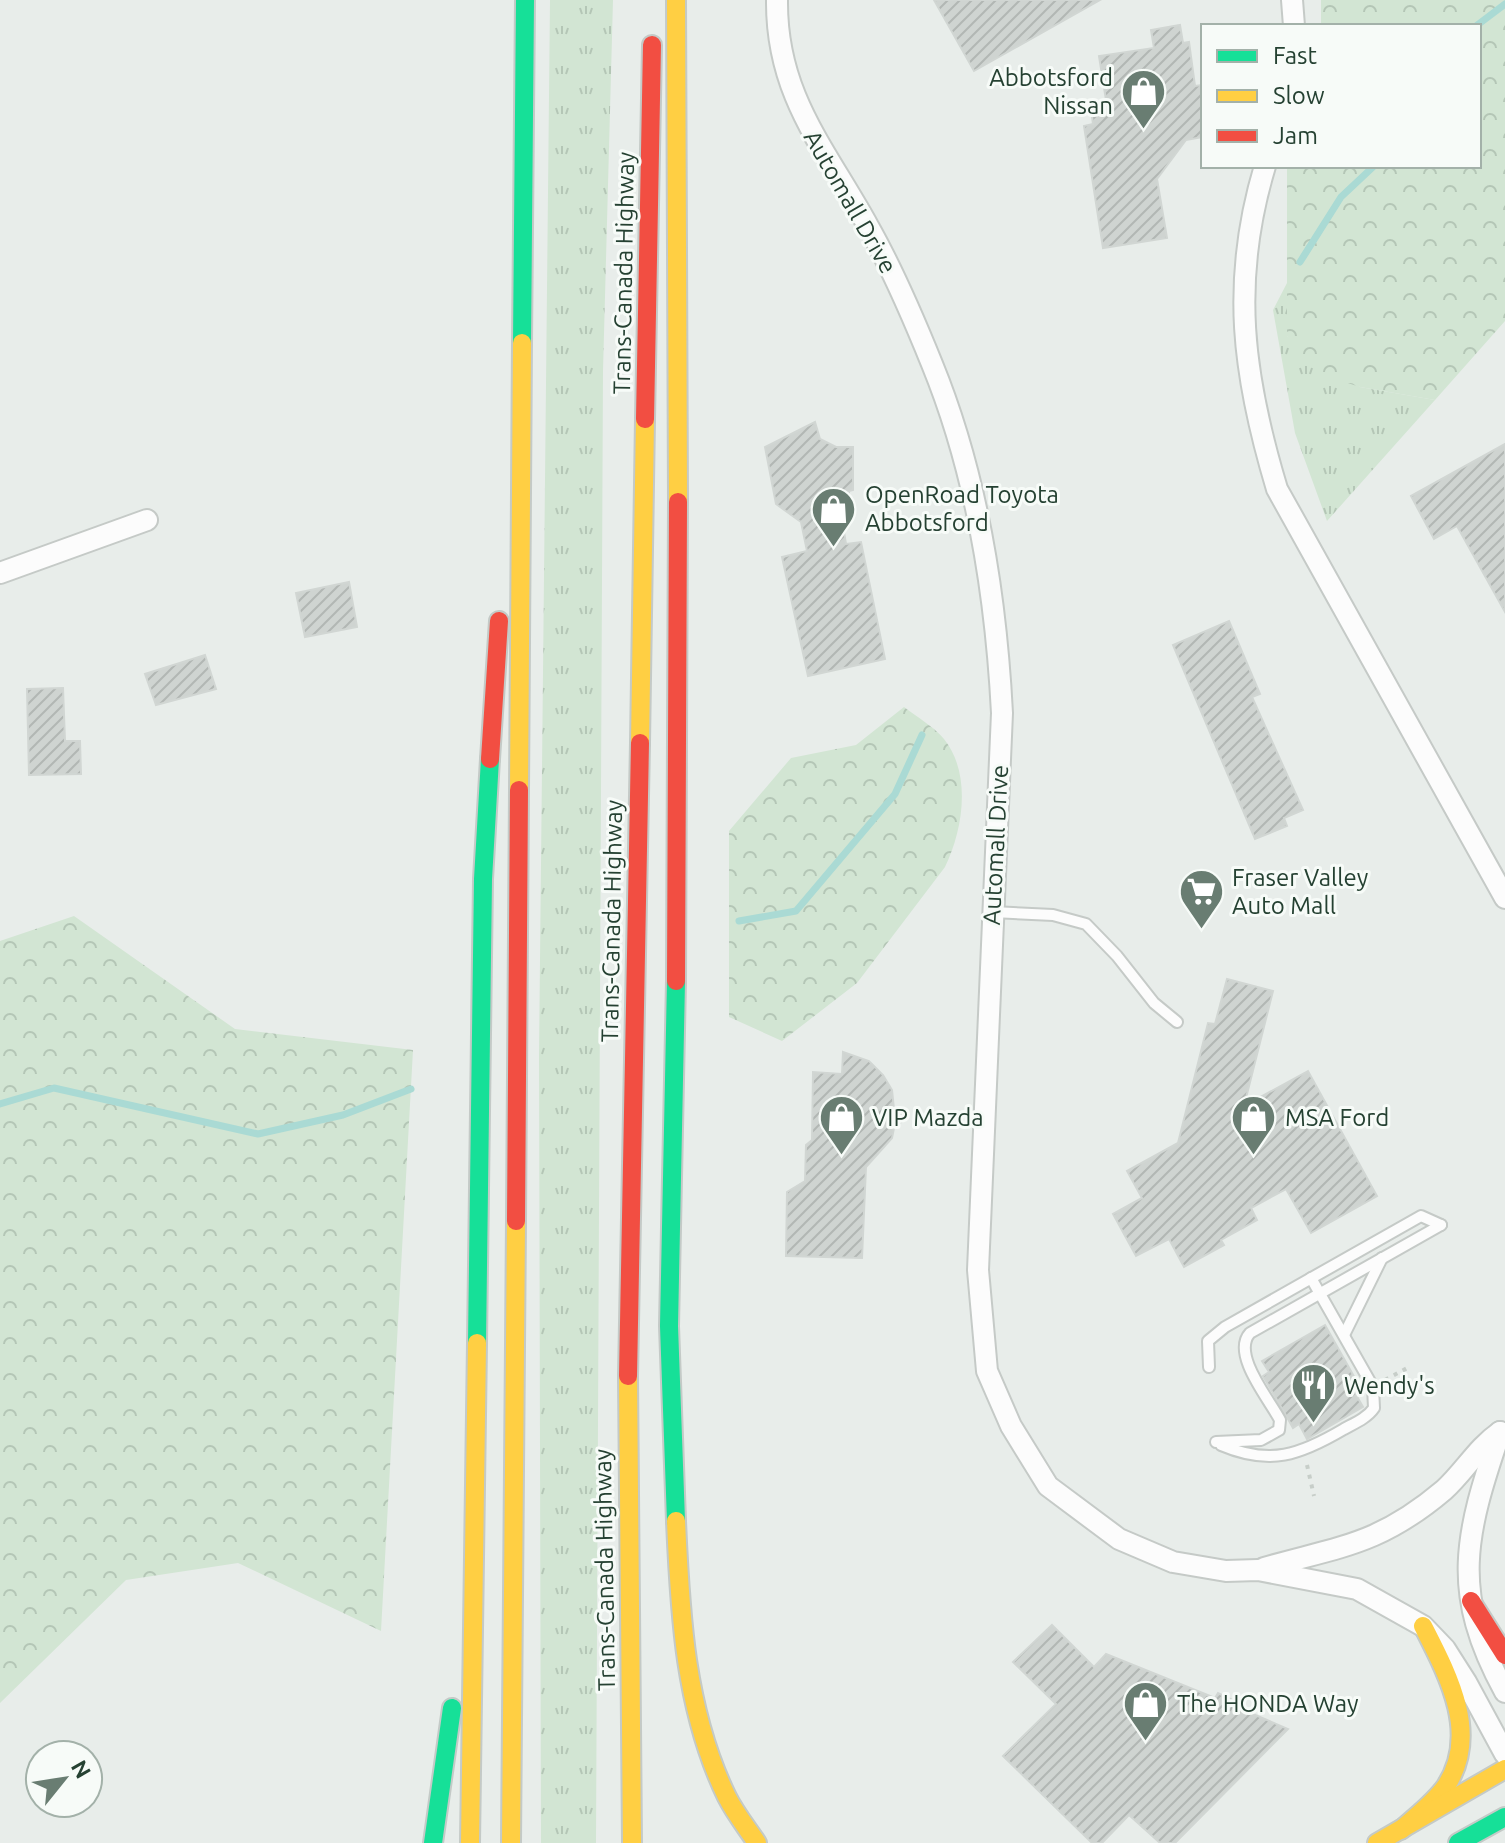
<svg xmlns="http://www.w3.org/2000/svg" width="1505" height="1843" font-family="Ubuntu,sans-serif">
<defs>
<pattern id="grass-tufts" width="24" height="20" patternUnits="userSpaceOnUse" patternTransform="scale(2)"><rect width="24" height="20" fill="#d2e5d3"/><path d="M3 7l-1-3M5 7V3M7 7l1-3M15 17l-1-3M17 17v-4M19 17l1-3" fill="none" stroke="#b4c6b6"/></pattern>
<pattern id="forest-crowns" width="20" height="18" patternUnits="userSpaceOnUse" patternTransform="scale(2)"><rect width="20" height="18" fill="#d2e5d3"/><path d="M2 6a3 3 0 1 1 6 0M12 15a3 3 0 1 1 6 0" fill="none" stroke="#b4c6b6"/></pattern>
<pattern id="building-hatch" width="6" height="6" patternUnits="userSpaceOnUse" patternTransform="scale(2)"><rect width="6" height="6" fill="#cfd4d1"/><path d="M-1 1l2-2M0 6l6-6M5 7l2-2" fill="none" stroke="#b2b7b4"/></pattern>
</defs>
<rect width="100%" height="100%" fill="#e8edea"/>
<g fill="url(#grass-tufts)">
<polygon points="550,0 613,0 603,371 596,1843 541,1843 539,1056"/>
<polygon points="1287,283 1287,336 1360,387 1435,400 1327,521 1295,433 1273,310"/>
</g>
<g fill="url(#forest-crowns)">
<polygon points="1321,0 1505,0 1505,321 1435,400 1360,387 1320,374 1287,336 1287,166 1479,166 1479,26 1321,26"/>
<path d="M904,707C917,717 934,727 944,739C972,774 963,830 945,867L857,983L782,1041L729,1017V831L791,758L856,745Z"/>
<polygon points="74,916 235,1029 413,1050 381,1631 238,1563 126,1580 0,1703 0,941"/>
</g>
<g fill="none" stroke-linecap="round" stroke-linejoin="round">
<g stroke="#aadad4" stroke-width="7">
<polyline points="1476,26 1505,4"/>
<polyline points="1300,262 1341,197 1374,166"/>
<polyline points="739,921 796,911 895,794 922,735"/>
<polyline points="0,1104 54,1088 258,1134 343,1115 411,1089"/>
</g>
</g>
<g fill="url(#building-hatch)" stroke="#d1d6d3" stroke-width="2">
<polygon points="934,0 1100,0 974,71"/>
<polygon points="1180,25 1183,43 1189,42 1195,86 1203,85 1203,137 1186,140 1157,179 1167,238 1103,248 1084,126 1093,124 1090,102 1106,100 1099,56 1154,48 1151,30"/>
<polygon points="815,422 820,439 836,447 853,447 853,490 849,491 849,505 840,508 846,544 861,542 885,659 808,676 782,557 807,551 801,522 776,504 765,447"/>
<polygon points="1505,444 1505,612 1457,526 1434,539 1411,496"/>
<polygon points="349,582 357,627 305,637 296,593"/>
<polygon points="1229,621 1260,694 1252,697 1303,810 1284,818 1287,826 1255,839 1173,645"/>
<polygon points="205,655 216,689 156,705 145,674"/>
<polygon points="63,688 65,741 80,741 81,774 29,775 27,689"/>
<polygon points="1227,979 1273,991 1244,1106 1308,1071 1377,1196 1311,1233 1286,1189 1251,1208 1257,1220 1221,1240 1224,1245 1184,1267 1169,1239 1136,1256 1113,1214 1142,1198 1127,1171 1178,1143 1208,1023 1215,1024"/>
<polygon points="843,1052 869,1061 883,1075 892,1090 894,1109 905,1119 894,1128 892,1138 866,1167 862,1258 786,1256 787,1192 805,1181 806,1145 812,1140 813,1072 842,1074"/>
<polygon points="1325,1325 1361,1389 1355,1393 1363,1407 1307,1439 1299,1424 1293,1428 1288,1419 1263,1376 1269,1372 1262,1361"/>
<polygon points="1052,1625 1094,1667 1106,1654 1215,1698 1218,1693 1241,1704 1239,1708 1288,1729 1175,1843 1160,1843 1129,1815 1102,1843 1092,1843 1003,1756 1056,1704 1013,1662"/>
</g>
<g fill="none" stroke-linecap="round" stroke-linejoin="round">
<defs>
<g id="lane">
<polyline points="993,912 1053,915 1086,924 1117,956 1154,1003 1177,1022"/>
<polyline points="1344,1335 1382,1258"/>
<polyline points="1209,1367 1208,1341 1225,1327 1421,1216 1441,1225"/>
<path d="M1216,1442L1261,1440L1279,1430L1280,1420C1269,1399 1231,1354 1250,1333L1441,1225"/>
<path d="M1221,1445C1270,1466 1300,1455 1344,1429C1355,1423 1367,1418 1374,1408L1373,1387L1311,1278"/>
</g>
<g id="street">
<path d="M777,0C776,95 825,148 868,226C893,270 913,317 932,364C977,474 996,596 1002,713L978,1270L987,1371L1011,1426L1048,1486L1119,1539L1173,1562L1226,1571L1258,1570L1357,1589L1423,1626L1445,1649L1466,1682L1505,1754"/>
<polyline points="1292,0 1294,26"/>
<path d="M1265,166C1230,282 1243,376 1277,489L1505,898"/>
<polyline points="0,573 147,520"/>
<path d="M1500,1432C1465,1535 1450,1592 1505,1692"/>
<path d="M1264,1568C1341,1546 1379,1545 1444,1490C1464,1472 1477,1448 1500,1432"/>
</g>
<g id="fast">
<polyline points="522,343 525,0"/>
<polyline points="676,981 669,1326 676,1521"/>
<polyline points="477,1343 483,879 490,759"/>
<polyline points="433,1843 452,1708"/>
<polyline points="1458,1843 1505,1817"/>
</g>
<g id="slow">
<polyline points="676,0 678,502"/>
<polyline points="640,743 645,419"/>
<polyline points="519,790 522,343"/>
<polyline points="628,1376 632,1843"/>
<path d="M676,1521C680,1614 685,1711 727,1797C735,1813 747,1828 757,1843"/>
<path d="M1401,1830C1416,1816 1434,1803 1446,1786C1480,1734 1448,1675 1423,1626"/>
<polyline points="470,1843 477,1343"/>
<polyline points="511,1843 516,1221"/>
<polyline points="1377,1843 1505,1769"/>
</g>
<g id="jam">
<polyline points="645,419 652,45"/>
<polyline points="490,759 499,621"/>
<polyline points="676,981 678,502"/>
<polyline points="516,1221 519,790"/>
<polyline points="628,1376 640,743"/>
<polyline points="1471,1601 1505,1655"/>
</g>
</defs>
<use href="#lane" stroke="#c5cac7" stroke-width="14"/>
<use href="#street" stroke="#c5cac7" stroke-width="24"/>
<use href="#fast" stroke="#c4cac7" stroke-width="22"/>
<use href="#slow" stroke="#c4cac7" stroke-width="22"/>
<use href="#jam" stroke="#c4cac7" stroke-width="22"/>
<g stroke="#c7cec9" stroke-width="4" stroke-dasharray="4 6" stroke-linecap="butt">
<polyline points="1385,1380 1411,1366"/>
<polyline points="1307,1465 1314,1496"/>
</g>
<use href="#lane" stroke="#fcfcfc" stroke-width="10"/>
<use href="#street" stroke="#fcfcfc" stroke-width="20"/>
<use href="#fast" stroke="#16e098" stroke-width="18"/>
<use href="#slow" stroke="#ffcf43" stroke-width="18"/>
<use href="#jam" stroke="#f24e42" stroke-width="18"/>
</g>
<defs>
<symbol id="shop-pin" viewBox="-11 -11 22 30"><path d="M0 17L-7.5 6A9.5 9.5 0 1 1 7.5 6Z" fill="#697d72" stroke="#f7fbf8"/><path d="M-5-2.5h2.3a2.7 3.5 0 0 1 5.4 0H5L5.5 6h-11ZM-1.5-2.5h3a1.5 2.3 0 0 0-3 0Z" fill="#fff"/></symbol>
<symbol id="supermarket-pin" viewBox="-11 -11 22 30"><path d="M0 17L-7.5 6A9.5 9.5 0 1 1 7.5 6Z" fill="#697d72" stroke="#f7fbf8"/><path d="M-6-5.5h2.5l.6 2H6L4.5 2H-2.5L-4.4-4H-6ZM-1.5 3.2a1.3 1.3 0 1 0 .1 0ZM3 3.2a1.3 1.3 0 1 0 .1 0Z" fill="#fff"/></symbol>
<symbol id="restaurant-pin" viewBox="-11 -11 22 30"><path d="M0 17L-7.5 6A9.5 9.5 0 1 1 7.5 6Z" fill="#697d72" stroke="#f7fbf8"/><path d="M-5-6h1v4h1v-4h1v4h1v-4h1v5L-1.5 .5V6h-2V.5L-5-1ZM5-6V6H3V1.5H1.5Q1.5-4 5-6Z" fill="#fff"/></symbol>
</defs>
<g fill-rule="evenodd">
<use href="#shop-pin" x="1118" y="66" width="51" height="69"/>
<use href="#shop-pin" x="808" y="484" width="51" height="69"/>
<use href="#supermarket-pin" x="1176" y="866" width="51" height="69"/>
<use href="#shop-pin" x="816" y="1092" width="51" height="69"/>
<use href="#shop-pin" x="1228" y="1092" width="51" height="69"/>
<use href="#restaurant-pin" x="1288" y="1360" width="51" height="69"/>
<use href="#shop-pin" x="1120" y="1678" width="51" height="69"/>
</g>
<g text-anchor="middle" stroke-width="6" stroke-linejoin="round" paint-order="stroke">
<g font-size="24" fill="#254132" stroke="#f7fbf8" text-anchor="start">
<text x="1113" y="86" text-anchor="end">Abbotsford<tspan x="1113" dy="28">Nissan</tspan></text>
<text x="865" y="503">OpenRoad Toyota<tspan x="865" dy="28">Abbotsford</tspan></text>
<text x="1232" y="886">Fraser Valley<tspan x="1232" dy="28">Auto Mall</tspan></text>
<text x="872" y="1126">VIP Mazda</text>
<text x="1285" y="1126">MSA Ford</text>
<text x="1344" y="1394">Wendy's</text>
<text x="1177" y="1712">The HONDA Way</text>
</g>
<g font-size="24" fill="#254132" stroke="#f7fbf8">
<text transform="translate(850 202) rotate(60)" y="8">Automall Drive</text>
<text transform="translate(624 273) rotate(-89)" y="8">Trans-Canada Highway</text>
<text transform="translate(996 845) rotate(-87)" y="8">Automall Drive</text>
<text transform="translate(612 921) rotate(-89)" y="8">Trans-Canada Highway</text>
<text transform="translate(605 1570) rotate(-91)" y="8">Trans-Canada Highway</text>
</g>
</g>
<rect x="1201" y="24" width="280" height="144" fill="#f7fbf8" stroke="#a3b1a9" stroke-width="2"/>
<rect x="1217" y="50" width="40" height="12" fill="#16e098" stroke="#a3b1a9" stroke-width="2"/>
<text x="1273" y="64" font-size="24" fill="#254132">Fast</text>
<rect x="1217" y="90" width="40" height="12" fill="#ffcf43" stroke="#a3b1a9" stroke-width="2"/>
<text x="1273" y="104" font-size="24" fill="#254132">Slow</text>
<rect x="1217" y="130" width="40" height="12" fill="#f24e42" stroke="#a3b1a9" stroke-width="2"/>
<text x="1273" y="144" font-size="24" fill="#254132">Jam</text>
<g transform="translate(64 1779) rotate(60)"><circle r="38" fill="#f7fbf8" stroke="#a3b1a9" stroke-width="2"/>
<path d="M0-6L14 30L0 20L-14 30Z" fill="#697d72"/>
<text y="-12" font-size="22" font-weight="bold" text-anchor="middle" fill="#254132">N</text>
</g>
</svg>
